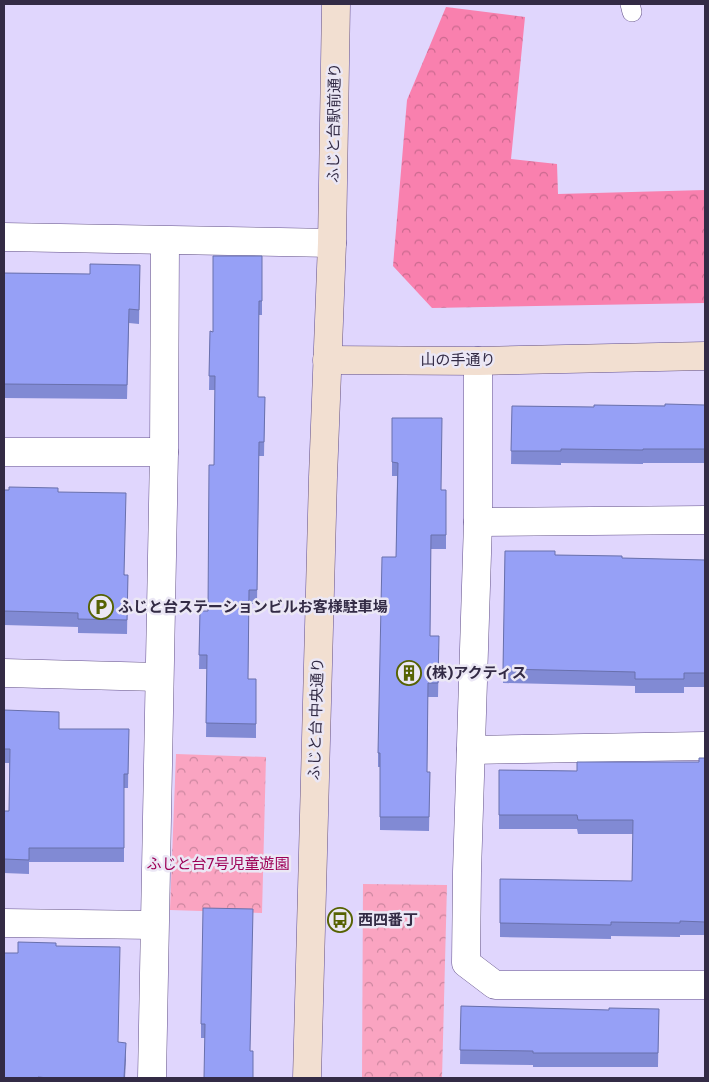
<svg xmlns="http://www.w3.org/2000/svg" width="709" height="1082" font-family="Commissioner,'Noto Sans JP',sans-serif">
<defs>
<pattern id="forest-crowns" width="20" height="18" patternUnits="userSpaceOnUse" patternTransform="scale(1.25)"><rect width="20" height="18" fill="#f980ae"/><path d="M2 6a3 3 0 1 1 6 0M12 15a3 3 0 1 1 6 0" fill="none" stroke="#ca698f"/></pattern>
<pattern id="park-crowns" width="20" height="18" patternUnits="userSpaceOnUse" patternTransform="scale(1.25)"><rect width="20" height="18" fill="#faa4c1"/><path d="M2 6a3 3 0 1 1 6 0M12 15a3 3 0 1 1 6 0" fill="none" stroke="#cb869f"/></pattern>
</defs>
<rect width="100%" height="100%" fill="#e0d6fd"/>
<polygon fill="url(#forest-crowns)" points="446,7 525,17 511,159 557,164 558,194 705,190 705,303 432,308 393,266 407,100"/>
<g fill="url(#park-crowns)">
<polygon points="176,754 266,757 262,913 170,910"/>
<polygon points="363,884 447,885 442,1078 362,1078"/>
</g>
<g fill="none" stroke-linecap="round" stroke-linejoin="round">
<defs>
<polyline id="lane" points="630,4 632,12"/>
<g id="street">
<polyline points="4,237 332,243"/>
<polyline points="478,361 478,522 467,872 466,963 495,985 705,985"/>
<polyline points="4,452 164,452"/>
<polyline points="478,522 705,520"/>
<polyline points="4,673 159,677"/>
<polyline points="471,750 705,746"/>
<polyline points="4,923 154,925"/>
<polyline points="152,1078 164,452 165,241"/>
</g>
<g id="secondary">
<polyline points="327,360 478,361 705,356"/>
<polyline points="307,1078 323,477 332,243 336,4"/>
</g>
</defs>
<use href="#lane" stroke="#635189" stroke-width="20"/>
<use href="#street" stroke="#635189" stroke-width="29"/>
<use href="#secondary" stroke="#635189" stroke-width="29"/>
<use href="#lane" stroke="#fff" stroke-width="19"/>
<use href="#street" stroke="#fff" stroke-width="28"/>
<use href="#secondary" stroke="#f2dfd1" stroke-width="28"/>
</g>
<g fill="#818ad4">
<polygon points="262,256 262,315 259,315 258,397 265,397 264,456 259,456 257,604 249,604 248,679 256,679 256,738 206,737 207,669 199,669 200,611 208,611 214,465 215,390 209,390 210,331 213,332"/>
<polygon points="140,265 139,324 129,323 127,399 4,398 4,273 90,274"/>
<polygon points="705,405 705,463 643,463 643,464 561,463 561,465 511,464 512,406 594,407"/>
<polygon points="392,418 441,490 446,490 446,549 431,549 430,636 439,650 438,697 428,697 427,772 430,772 429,831 380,830 380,767 378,767 378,753 396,557 397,476 392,476"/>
<polygon points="4,490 58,492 125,575 128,575 127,634 78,633 78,627 4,625"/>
<polygon points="505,551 555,555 622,558 705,560 705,687 684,687 684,693 635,693 635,686 503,683"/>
<polygon points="4,710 59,729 129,729 128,788 124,788 124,862 29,862 29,874 4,873 4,811 9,811 9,763 4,763"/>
<polygon points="705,758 705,935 680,935 680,937 611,936 611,939 500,937 500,879 632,881 633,834 578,834 577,829 499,829 499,770 577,771 699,762"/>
<polygon points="253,909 205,1038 201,1038 201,1024"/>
<polygon points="461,1006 609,1010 659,1009 658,1067 533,1067 533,1065 460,1064"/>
</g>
<polygon fill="#6970ac" points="126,1043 126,1057 125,1078 124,1078"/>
<g fill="#96a0f6" stroke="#6970ac">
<polygon points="213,256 262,256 262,301 259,301 258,397 265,397 264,442 259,442 257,590 249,590 248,679 256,679 256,724 206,723 207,655 199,655 200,611 208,611 209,465 214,465 215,376 209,376 210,331 213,332"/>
<polygon points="90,264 140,265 139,310 129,309 127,385 4,384 4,273 90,274"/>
<polygon points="665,404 705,405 705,449 643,449 643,450 561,449 561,451 511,451 512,406 594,407 594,405 665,406"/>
<polygon points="392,418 442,418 441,490 446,490 446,535 431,535 430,636 439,636 438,683 428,683 427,772 430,772 429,817 380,817 380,753 378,753 382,557 396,557 398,463 392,462"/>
<polygon points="9,487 58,488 58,492 126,493 124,575 128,575 127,620 78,619 78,613 4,611 4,490 9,490"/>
<polygon points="505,551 555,551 555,555 622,556 622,558 705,560 705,673 684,673 684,679 635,679 635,672 503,669"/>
<polygon points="4,710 59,712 59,729 129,729 128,774 124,774 124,848 29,848 29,860 4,859 4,811 9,811 10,749 4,749"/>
<polygon points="699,758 705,758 705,922 680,921 680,923 611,922 611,925 500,923 500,879 632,881 633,820 578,820 577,815 499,815 499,770 577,771 577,762 699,762"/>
<polygon points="203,908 253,909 250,1051 253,1051 253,1078 204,1078 205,1024 201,1024"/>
<polygon points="18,942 56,943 56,946 120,947 118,1042 126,1043 124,1078 48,1078 38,1077 38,1078 4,1078 4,953 18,953"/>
<polygon points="461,1006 609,1010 609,1008 659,1009 658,1053 533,1053 533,1051 460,1050"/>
</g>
<defs>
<symbol id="parking-ring" viewBox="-11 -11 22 22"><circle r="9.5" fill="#ebe7f5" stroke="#566202" stroke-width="1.5"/><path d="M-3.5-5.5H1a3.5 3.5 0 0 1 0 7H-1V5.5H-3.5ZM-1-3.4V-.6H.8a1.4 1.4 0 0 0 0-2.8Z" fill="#566202"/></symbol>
<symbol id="building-ring" viewBox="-11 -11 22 22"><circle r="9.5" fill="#ebe7f5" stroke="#566202" stroke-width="1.5"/><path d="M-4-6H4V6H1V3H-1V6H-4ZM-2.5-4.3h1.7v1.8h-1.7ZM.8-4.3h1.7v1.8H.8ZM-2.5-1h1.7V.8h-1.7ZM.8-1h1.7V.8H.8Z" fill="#566202"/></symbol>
<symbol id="bus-ring" viewBox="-11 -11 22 22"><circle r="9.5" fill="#ebe7f5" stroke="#566202" stroke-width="1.5"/><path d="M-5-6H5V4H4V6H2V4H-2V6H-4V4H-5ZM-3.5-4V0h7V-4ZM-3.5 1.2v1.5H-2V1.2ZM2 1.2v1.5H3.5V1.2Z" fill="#566202"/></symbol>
</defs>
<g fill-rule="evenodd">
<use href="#parking-ring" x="87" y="593" width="28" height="28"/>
<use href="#building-ring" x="395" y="659" width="28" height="28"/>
<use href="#bus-ring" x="326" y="906" width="28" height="28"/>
</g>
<g text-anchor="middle" stroke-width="5" stroke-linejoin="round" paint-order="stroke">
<g font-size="15" fill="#332b45" stroke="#ebe7f5">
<text transform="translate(334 123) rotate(-89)" y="5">ふじと台駅前通り</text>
<text x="458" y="365">山の手通り</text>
<text transform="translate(316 719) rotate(-88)" y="5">ふじと台 中央通り</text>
</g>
<g font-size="15" font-weight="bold" fill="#332b45" stroke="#ebe7f5" text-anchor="start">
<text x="118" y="612">ふじと台ステーションビルお客様駐車場</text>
<text x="426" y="678">(株)アクティス</text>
<text x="358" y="925">西四番丁</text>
</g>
<g font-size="15" fill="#9d0056" stroke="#ebe7f5">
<text x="218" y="869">ふじと台7号児童遊園</text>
</g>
</g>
<rect width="709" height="1082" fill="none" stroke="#332b45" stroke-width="10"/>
</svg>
